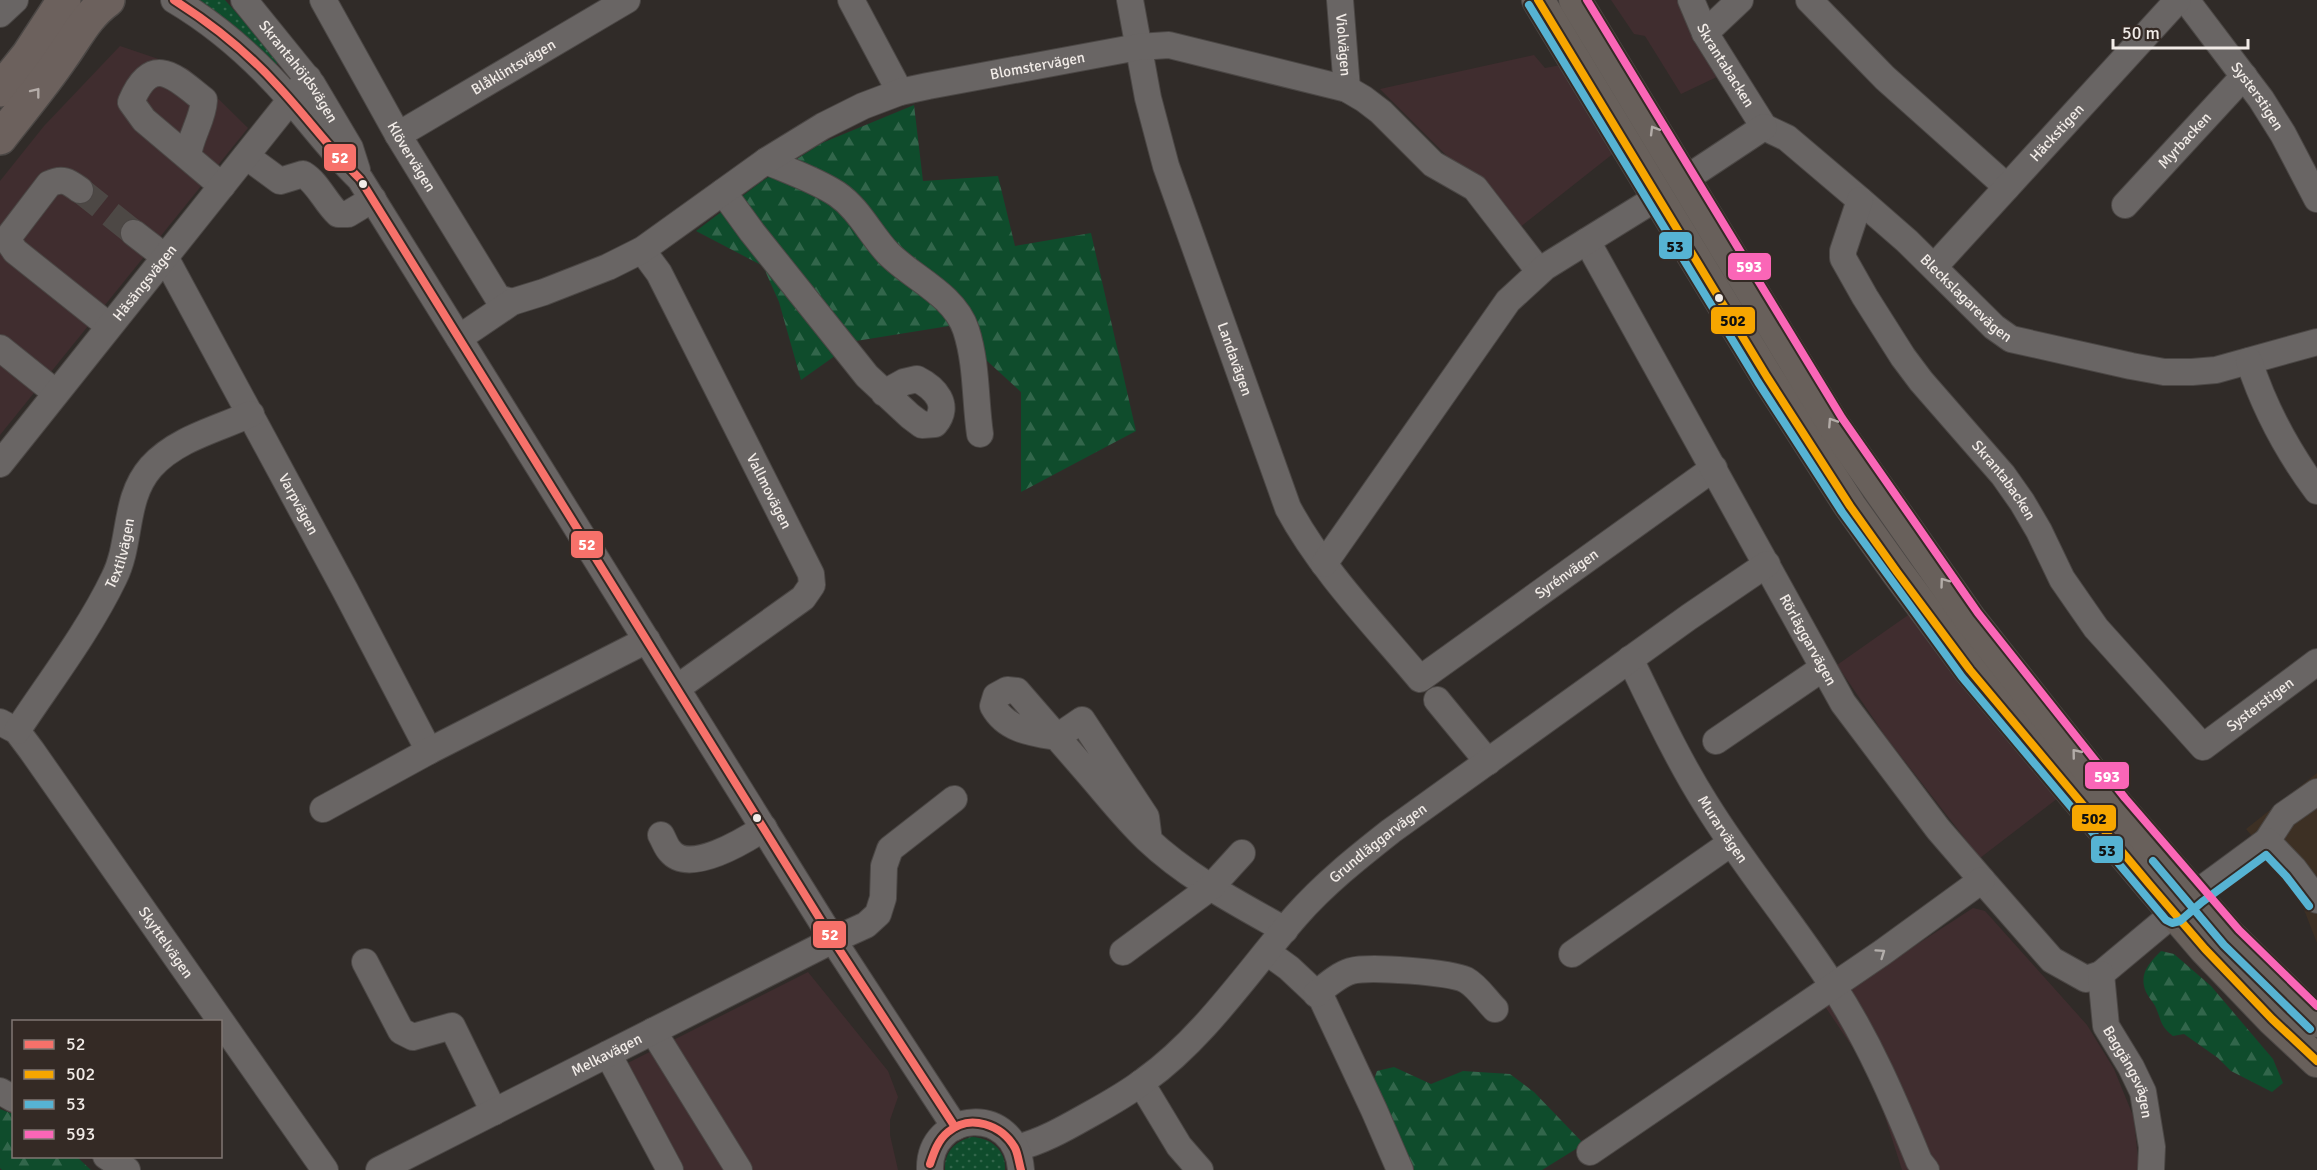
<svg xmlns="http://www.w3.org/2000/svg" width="2317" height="1170" font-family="Signika,sans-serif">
<defs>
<pattern id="green-dots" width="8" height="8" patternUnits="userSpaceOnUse" patternTransform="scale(1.5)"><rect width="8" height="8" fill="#0f4c2c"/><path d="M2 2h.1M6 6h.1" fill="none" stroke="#32664b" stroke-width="1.8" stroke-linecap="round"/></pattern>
<pattern id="forest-firs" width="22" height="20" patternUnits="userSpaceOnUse" patternTransform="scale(1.5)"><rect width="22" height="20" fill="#0f4c2c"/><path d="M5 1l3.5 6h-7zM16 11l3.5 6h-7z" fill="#32664b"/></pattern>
</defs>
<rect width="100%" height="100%" fill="#302b28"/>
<g fill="#402d2f">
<polygon points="1611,0 1683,0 1721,75 1681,94 1645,36 1634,34"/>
<polygon points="120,46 188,69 248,128 0,435 0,181 44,126"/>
<polygon points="1534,55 1545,68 1566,64 1619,149 1519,228 1380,89"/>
<polygon points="1911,613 2058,798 1980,858 1886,737 1837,665"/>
<polygon points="1973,908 1985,911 2087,1025 2114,1069 2134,1118 2139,1170 1902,1170 1872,1076 1824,1005"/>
<polygon points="808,972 888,1071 898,1097 890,1120 890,1135 898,1170 661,1170 606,1074"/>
</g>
<polygon fill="#3d3024" points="2317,773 2317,943 2296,889 2246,829"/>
<g fill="url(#green-dots)">
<polygon points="195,0 225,0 277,59 277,64 275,65"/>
<path d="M972,1137C991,1138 1006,1150 1005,1170H945C944,1152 955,1141 972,1137Z"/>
</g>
<g fill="url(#forest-firs)">
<polygon points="914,105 923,181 998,176 1015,246 1091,233 1136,431 1021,492 1021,392 949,326 856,341 801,380 779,302 763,266 696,231 761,182 822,143"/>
<path d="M2161,951L2174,954L2211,986L2273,1059L2283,1083L2272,1092L2231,1071L2218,1058L2184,1034L2173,1036C2160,1026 2162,1022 2156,1008C2154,1003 2149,998 2146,992C2138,974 2150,962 2161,951Z"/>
<polygon points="1394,1067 1431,1084 1463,1071 1510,1074 1534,1092 1584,1144 1542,1170 1410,1170 1372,1085 1377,1071"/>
<polygon points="0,1109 13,1114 14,1156 77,1157 91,1170 2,1170 0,1168"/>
</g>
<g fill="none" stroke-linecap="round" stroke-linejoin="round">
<polyline stroke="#4d4845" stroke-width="26" stroke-dasharray="26 13" stroke-linecap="butt" points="80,190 134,233"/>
<defs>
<g id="minor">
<path d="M174,0C218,26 256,60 290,99C313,126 334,154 360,179L833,940L955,1127"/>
<path id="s1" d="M244,0L312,84L350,148L357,170"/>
<path id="s2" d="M323,0L398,135L498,298L512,302"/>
<polyline points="851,0 900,92"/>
<path id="s3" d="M1130,0L1148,98L1166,166L1288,508C1322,571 1374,624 1420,679L1714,468"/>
<path id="s4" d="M1340,0L1347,89"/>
<path id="s5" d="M1691,0L1705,33L1764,127"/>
<polyline points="1809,0 1885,78 2007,187"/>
<path id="s6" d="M2186,0L2261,99L2283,134L2317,199"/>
<polyline points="0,14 15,0"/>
<polyline points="1705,33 1740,0"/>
<path id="s7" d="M1764,127L1787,138L1860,200L1907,241L1994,327L2011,339L2131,366L2164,372H2192L2216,370L2317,342"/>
<path id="s8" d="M398,135L627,0"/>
<path d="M188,156C190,136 203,120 204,100C175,77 152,52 131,102L144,120L222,186"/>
<path d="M246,156L280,181L303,174C318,183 325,202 338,214H348L373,199"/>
<path d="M766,161C789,171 816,180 837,194C859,209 870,234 888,253C912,278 954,294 966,330C977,364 975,400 980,434"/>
<polyline points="1684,180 1764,127"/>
<path d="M80,190C69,182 63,177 49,184L7,239L15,251L109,326"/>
<path d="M723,192L752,232L867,376L910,416L922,425L935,424C951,405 935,388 917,379L904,382L884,393"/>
<path id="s9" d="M1860,200L1843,251V258L1865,297L1903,357L1921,381L2003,475L2022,502L2039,531L2062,579L2096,628L2203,747L2317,662"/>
<path id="s10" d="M2125,205L2244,76"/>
<path id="s11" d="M134,233L165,257L345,590L429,751"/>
<path id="s12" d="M1587,241L1843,703L1938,829L1982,880L2052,960L2086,979L2101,974L2174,913"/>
<path id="s13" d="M642,250L659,273L811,574L812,585L803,598L677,688"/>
<path id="s14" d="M1934,267L2178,0"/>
<path id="s15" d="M459,338L512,302L544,292L608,267L642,250L766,161L823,126L863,106L900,92L928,86L1138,47L1169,45L1347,89L1364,99L1381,112L1433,164L1475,188L1539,271"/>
<polyline points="0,348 56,393"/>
<path d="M2249,361C2264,407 2288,452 2317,491"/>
<path id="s16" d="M0,464L308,78"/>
<polyline points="1324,564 1508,301 1545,267 1658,197"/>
<path id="s17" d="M1630,659C1654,708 1677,758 1706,804C1745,867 1793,924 1833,986C1869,1041 1894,1100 1919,1161L1926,1170"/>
<polyline points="1437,700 1488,762"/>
<path id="s18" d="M0,722L17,731L32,751L325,1170"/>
<path id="s19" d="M17,731C50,681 88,632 114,578C132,542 123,499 151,467C176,439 217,429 251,414"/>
<polyline points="1716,741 1823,668"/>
<polyline points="323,809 429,751 647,640"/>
<path d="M661,835C664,840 666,847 670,851C689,875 744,841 764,828"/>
<path d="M1149,841L1146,817L1082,720L1057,737C1032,733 1006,730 993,706L996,696L1007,690L1017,691C1041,719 1065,746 1089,774C1108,796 1126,819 1147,839C1187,877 1237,903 1285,930"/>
<polyline points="2267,841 2284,815 2317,792"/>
<polyline points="2195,894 2267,841 2294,869 2317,900"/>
<polyline points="1123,952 1211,887 1242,853"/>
<polyline points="1267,952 1289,968 1322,999 1374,1110 1400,1170"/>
<polyline points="1572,954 1731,843"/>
<polyline points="365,962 401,1031 413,1037 452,1026 494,1112"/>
<path id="s20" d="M2101,974L2106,1026L2131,1067L2143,1092L2152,1147L2151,1170"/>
<path d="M1316,994C1326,986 1338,975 1351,971C1369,966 1450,972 1466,980C1477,986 1486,1000 1495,1009"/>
<polyline points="653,1031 739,1170"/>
<polyline points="608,1054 670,1170"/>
<polyline points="1141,1083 1179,1146 1200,1170"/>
<polyline points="0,1091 14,1099"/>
<path id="s21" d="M1016,1148C1041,1142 1064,1129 1087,1116C1107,1105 1127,1094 1145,1080C1204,1038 1249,970 1296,916C1324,884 1358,857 1391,831L1689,617L1767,564"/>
<polyline points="1590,1152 1883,952 1982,880"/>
<polyline points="106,1156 127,1170"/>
<path id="s22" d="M379,1170L833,940L866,925L878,914L883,898L884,866L890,849L954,799"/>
<path d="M930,1170C928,1111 1016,1102 1021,1170"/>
</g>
<g id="major">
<polyline points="1538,0 1767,377 1850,506 1897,572 1970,670 2150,885 2205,949 2272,1019 2317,1061"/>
<polyline points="1575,0 1833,424 1970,619 2117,805 2231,937 2317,1021"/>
</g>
<g id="highway">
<polyline points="0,90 28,55 64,0"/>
<path d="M0,138C21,111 43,85 62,57C77,36 87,15 108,0"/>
</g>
</defs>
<use href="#minor" stroke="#4b4745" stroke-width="28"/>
<use href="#major" stroke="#4b4745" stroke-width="34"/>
<use href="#highway" stroke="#4b4745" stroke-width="36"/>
<use href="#minor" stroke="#696564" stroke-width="26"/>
<use href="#major" stroke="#68605b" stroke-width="32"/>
<use href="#highway" stroke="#6c615d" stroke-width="33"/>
<defs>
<g id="bus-1">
<path d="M174,0C212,24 247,52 277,85C306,116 330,149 360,179L833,940L955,1127"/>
<path d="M930,1164C934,1152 938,1140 948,1132C970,1113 1002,1125 1015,1148C1018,1154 1019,1163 1021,1170"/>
</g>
<polyline id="bus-2" points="1538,0 1767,377 1850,506 1897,572 1970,670 2150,885 2205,949 2272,1019 2317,1061"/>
<g id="bus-3">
<polyline points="1529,5 1758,382 1842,512 1962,677 2166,920 2172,923 2180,921 2202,902 2266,855 2286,876 2309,906"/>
<polyline points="2153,861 2224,945 2310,1029"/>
</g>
<polyline id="bus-4" points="1587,0 1842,418 1978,613 2125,798 2239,930 2317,1006"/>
</defs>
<use href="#bus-1" stroke="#342a25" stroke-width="12"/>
<use href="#bus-2" stroke="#342a25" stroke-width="12"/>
<use href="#bus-3" stroke="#342a25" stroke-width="12"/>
<use href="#bus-4" stroke="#342a25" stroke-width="12"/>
<use href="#bus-1" stroke="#f7716a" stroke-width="8"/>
<use href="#bus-2" stroke="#f7a600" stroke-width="8"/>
<use href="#bus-3" stroke="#56b3d3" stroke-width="8"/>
<use href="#bus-4" stroke="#fa66b7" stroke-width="8"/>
</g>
<defs><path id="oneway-chevron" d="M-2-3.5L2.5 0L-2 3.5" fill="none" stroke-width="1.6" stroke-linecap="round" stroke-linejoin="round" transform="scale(1.5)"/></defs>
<use stroke="#b5ada9" href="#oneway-chevron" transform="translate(36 92) rotate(-52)"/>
<g stroke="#b3aca8">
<use href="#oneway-chevron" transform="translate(1654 130) rotate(-121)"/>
<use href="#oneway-chevron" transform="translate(1832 422) rotate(-123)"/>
<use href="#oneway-chevron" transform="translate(1944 582) rotate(-126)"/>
<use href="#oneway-chevron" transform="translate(2076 753) rotate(-129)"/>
</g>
<use stroke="#b4afac" href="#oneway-chevron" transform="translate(1881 953) rotate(-35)"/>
<g fill="#f1ebe7" stroke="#342a25" stroke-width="2">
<circle cx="363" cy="184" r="5"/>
<circle cx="1719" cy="298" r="5"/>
<circle cx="757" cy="818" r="5"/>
</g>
<g text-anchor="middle" stroke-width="4.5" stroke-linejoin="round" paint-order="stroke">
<g font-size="15" fill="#f1ebe7" stroke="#342a25">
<text dy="5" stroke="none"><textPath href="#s4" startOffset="45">Violvägen</textPath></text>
<text dy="5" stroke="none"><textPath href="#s5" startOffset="74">Skrantabacken</textPath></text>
<text dy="5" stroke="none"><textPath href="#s15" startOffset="648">Blomstervägen</textPath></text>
<text dy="5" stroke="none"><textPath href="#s8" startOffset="134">Blåklintsvägen</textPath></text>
<text dy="5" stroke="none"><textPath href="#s1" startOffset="90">Skrantahöjdsvägen</textPath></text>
<text dy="5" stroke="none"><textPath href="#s6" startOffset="120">Systerstigen</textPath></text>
<text dy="5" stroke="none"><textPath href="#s14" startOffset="182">Häckstigen</textPath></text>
<text dy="5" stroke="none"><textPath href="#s10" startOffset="88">Myrbacken</textPath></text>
<text dy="5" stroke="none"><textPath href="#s2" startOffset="180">Klövervägen</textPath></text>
<text dy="5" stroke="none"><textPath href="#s16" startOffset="232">Häsängsvägen</textPath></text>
<text dy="5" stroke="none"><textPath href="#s7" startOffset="266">Bleckslagarevägen</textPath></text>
<text dy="5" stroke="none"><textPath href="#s3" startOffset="375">Landavägen</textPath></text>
<text dy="5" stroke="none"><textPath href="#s9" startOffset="336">Skrantabacken</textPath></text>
<text dy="5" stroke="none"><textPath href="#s13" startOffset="273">Vallmovägen</textPath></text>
<text dy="5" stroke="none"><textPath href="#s11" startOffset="320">Varpvägen</textPath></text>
<text dy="5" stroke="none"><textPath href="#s19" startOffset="207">Textilvägen</textPath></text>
<text dy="5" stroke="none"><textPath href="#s3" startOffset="930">Syrénvägen</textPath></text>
<text dy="5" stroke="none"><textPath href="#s12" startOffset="456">Rörläggarvägen</textPath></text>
<text dy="5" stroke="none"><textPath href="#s9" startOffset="742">Systerstigen</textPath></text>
<text dy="5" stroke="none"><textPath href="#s17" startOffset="194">Murarvägen</textPath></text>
<text dy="5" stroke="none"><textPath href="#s21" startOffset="480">Grundläggarvägen</textPath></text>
<text dy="5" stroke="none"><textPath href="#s18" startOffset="278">Skyttelvägen</textPath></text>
<text dy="5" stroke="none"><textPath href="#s22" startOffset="255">Melkavägen</textPath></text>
<text dy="5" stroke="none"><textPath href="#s20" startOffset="104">Baggängsvägen</textPath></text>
</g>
</g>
<g stroke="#342a25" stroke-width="2">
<rect x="323" y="143" width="34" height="29" rx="6" fill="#f7716a"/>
<rect x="1658" y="231" width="35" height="29" rx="6" fill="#56b3d3"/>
<rect x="1727" y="252" width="45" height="29" rx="6" fill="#fa66b7"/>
<rect x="1710" y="306" width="46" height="29" rx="6" fill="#f7a600"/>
<rect x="570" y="530" width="34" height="29" rx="6" fill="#f7716a"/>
<rect x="2084" y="761" width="46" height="29" rx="6" fill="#fa66b7"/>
<rect x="2071" y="804" width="46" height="28" rx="6" fill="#f7a600"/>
<rect x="2090" y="835" width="34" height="29" rx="6" fill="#56b3d3"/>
<rect x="812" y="920" width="35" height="29" rx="6" fill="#f7716a"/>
</g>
<g font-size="16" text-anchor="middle" font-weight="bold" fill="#fff">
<text x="340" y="163">52</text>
<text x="1749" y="272">593</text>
<text x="587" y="550">52</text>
<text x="2107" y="782">593</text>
<text x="830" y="940">52</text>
</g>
<g font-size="16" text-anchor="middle" font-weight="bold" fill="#111">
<text x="1675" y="252">53</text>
<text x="1733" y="326">502</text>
<text x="2094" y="824">502</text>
<text x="2107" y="856">53</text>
</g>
<rect x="12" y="1020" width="210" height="138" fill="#342a25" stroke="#807773" stroke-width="1.5"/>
<rect x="24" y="1040" width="30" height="9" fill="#f7716a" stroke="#807773" stroke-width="1.5"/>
<text x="66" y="1050" font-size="18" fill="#f1ebe7">52</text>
<rect x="24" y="1070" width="30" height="9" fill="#f7a600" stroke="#807773" stroke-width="1.5"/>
<text x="66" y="1080" font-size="18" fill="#f1ebe7">502</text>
<rect x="24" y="1100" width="30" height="9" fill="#56b3d3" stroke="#807773" stroke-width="1.5"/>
<text x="66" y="1110" font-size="18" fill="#f1ebe7">53</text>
<rect x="24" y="1130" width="30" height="9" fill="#fa66b7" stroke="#807773" stroke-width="1.5"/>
<text x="66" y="1140" font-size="18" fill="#f1ebe7">593</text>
<path d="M2113 39v9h135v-9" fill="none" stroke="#f1ebe7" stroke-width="3"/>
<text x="2122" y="39" font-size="18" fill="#f1ebe7" stroke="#342a25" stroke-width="4.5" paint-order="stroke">50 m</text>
</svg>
